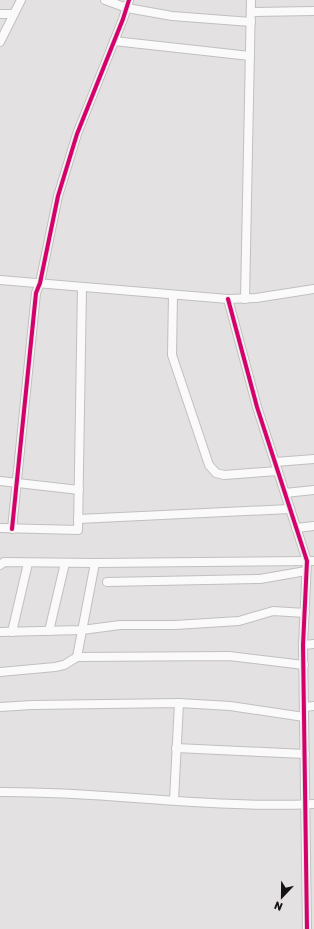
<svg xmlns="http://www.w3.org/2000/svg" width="314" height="929" font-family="Rubik,sans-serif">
<rect width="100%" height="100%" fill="#e4e1e2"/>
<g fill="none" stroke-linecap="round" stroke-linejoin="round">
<defs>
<g id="minor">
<polyline points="105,0 127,8 172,16 251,22"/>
<polyline points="251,12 314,11"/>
<polyline points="0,14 13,14"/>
<polyline points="114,41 250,56"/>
<polyline points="0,42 21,0"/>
<polyline points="0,280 228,299 256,298 314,289"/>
<polyline points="173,295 172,355 209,465 216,473 224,475 278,471"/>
<polyline points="228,299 257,407 307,561 303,645 307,929"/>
<polyline points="245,299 251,0"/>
<polyline points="275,462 314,459"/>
<polyline points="0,481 79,490"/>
<polyline points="285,493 314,490"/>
<polyline points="78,519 290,509"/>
<polyline points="0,528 78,530 82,287"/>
<polyline points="296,528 314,526"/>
<polyline points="12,529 36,293 40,283 58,196 77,134 123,19 129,0"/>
<polyline points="0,565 4,562 95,563 314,561"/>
<polyline points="107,582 260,579 306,571"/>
<polyline points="49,631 65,563"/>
<polyline points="0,632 82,630 120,625 175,625 239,621 273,611 305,613"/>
<polyline points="12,632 28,563"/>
<polyline points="303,645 314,644"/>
<polyline points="77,657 95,563"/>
<polyline points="0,672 55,667 64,665 77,657 229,656 304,665"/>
<polyline points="0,707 32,705 179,703 230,706 304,717"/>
<polyline points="304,707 314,706"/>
<polyline points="176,748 305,754"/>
<path d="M0,792C105,791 209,809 314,804"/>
<polyline points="174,800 179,703"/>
</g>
</defs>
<use href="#minor" stroke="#c1bfbf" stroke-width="10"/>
<use href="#minor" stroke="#fbfafb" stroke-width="8"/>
<defs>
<g id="cycleway">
<polyline points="228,299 257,407 307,561 303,645 307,929"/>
<polyline points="12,529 36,293 40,283 58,196 77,134 123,19 129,0"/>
</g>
</defs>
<use href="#cycleway" stroke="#e5e0e2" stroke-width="6"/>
<use href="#cycleway" stroke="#d6006c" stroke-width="4"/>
</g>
<g transform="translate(282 897) rotate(202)" stroke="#e5e0e2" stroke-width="3" paint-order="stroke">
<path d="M0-3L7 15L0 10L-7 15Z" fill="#141213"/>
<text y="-6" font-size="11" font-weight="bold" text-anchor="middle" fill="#141213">N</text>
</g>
</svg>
